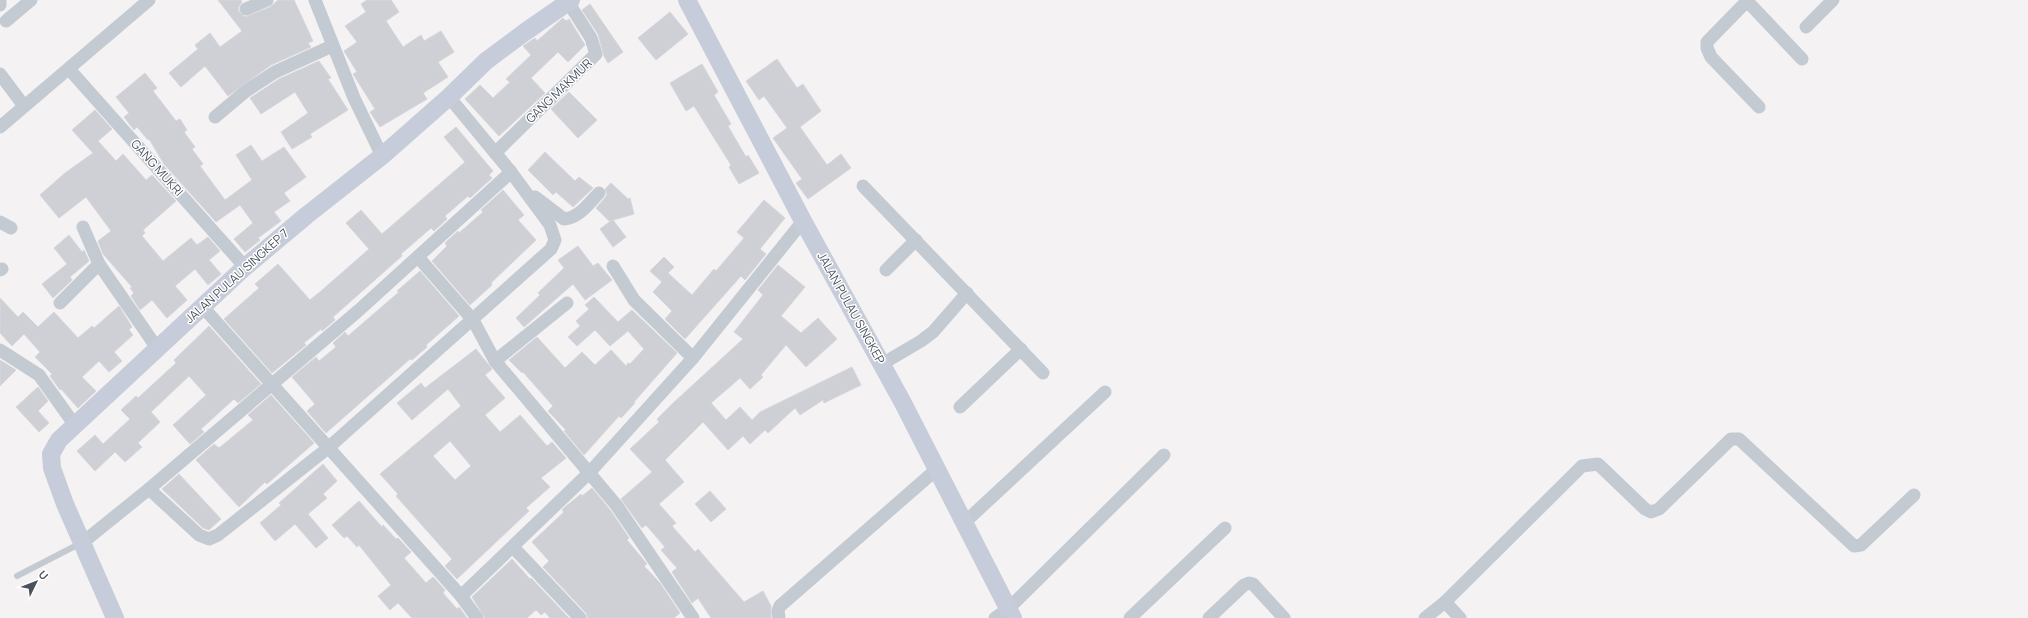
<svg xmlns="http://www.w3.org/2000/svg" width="2028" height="618" font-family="Manrope,sans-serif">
<rect width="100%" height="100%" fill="#f4f2f2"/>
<g fill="#cfd0d6" stroke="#d6d7dc" fill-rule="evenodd">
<polygon points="218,0 241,0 242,2 238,8 239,12 245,17 270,7 278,0 294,0 313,41 308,43 311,47 271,65 228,96 205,66 181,87 169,73 198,49 195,45 210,33 220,47 242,31"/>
<polygon points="367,0 391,0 399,12 386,21 403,47 421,35 424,41 441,31 454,52 438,62 448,77 423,93 427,99 380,127 370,112 375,109 353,74 357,72 344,51 357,42 345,26 366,12 361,4"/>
<polygon points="590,4 623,52 608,63 604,56 598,34 582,10"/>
<polygon points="670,12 688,34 656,60 638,38"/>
<polygon points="563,18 566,21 569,19 585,45 568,62 558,52 531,78 545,93 499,136 465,99 480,85 493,98 510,82 506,79 531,55 523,46 535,38 537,41"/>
<polygon points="777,59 797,88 803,84 821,111 800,127 827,165 841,154 851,168 808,199 796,183 802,179 773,138 787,128 764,96 759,100 746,81"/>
<polygon points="319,61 331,78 328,79 348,110 310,134 312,137 292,149 281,132 308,113 295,92 261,114 250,98 279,79"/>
<polygon points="702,64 718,92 714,95 731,124 728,126 746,157 748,155 759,173 739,184 729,167 731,165 694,106 686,111 670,83"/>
<polygon points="145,73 157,88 153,91 176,121 180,119 187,130 184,132 195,147 192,149 203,164 200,166 225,200 252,180 236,155 251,145 262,161 284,147 306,177 284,193 290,201 274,212 281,221 258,238 260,240 245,252 234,239 253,223 240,205 216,222 164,164 149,139 148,140 137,127 134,130 124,117 129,113 116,97"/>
<polygon points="569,92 597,120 578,138 551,109"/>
<polygon points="95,110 112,129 98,141 116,161 123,154 146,180 152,175 176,201 143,230 145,233 142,236 163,261 191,238 197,245 208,237 220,251 209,260 221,274 208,285 195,269 175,286 187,300 167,318 152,300 140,310 131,296 134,293 130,288 132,287 103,254 98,241 111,231 86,197 59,218 40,195 65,173 93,153 72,130"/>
<polygon points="456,127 493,171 489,175 492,178 470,198 468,196 445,216 447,219 434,231 431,228 401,254 402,256 333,317 335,320 322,331 321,329 304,343 306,345 272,373 224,319 259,288 255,284 278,264 310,300 321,291 369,249 346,223 361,210 382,234 465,162 444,137"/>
<polygon points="545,152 575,181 579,177 593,188 573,207 556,192 553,195 528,170"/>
<polygon points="611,183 628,199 630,198 634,214 613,220 626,237 613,247 600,229 612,220 609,221 596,208 605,198 607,194 605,189"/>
<polygon points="503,190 524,215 518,220 536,240 491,283 492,285 470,305 432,261 447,246 445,243 458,231 459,233 483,212 481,210"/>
<polygon points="764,200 785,218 760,249 766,254 745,280 741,276 685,339 665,319 672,311 653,292 662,282 650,271 664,257 674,267 668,273 692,295 714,269 716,271 744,238 737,232"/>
<polygon points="69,235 82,252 84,250 89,261 70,277 72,280 53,298 42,284 67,264 54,248"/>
<polygon points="578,246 593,266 598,263 612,280 585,300 573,284 524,327 516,318 540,295 538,293 564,268 558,260"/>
<polygon points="778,265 805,287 781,316 801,333 818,318 837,339 806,367 786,345 761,375 763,377 750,389 740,378 711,403 726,420 740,407 752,420 760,412 852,367 861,385 824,403 823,400 800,415 795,408 768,433 765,430 750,444 743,436 728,450 703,422 665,460 684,482 659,504 676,523 672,526 695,552 698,549 744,602 763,591 771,606 771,618 711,618 698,598 692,603 672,572 677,568 661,550 665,547 646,525 642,528 621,499 652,472 630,449 659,422 657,419 672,404 743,339 734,332 763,295 758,290"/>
<polygon points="420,271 459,316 426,345 427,347 412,360 410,359 326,433 307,411 315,404 292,377 316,357 319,361 336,347 333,343 345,332 348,336 399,292 397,291"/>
<polygon points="594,297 618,322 632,310 677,353 634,402 635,403 621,418 619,416 584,455 564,431 566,430 548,411 553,406 523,372 522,373 509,360 537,337 565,368 582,352 595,365 611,350 626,366 628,363 630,364 644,349 628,331 610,346 595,330 577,346 568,337 580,326 576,321 589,309 585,305"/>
<polygon points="0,298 18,317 23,312 38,327 54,312 78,338 92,326 94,328 119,306 132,327 129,330 133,335 114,352 122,361 109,372 99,361 82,377 96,391 78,408 61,389 60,390 50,376 52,374 35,357 40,352 24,334 12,346 0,333"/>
<polygon points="209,326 261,384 238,403 234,399 201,429 204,432 190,444 173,425 206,395 189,376 151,412 160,422 138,443 142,447 125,462 115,452 95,471 77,451 95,435 103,444 130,419 121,410 136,396 138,398 176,363 174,360"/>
<path d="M476,349L492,369L485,375L505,398L485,415L500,432L520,415L547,446L552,442L566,458L541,478L550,487L526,508L529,511L457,579L445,566L452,559L396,496L398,494L380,474L461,406L448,389L412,420L397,403L421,383L425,388ZM450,441L471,466L455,480L433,456Z"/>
<polygon points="0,360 16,370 0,386"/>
<polygon points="38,387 48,401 38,411 49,423 39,432 16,407"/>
<polygon points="271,395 314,443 267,484 265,482 239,507 196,460 214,444 219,448 253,420 248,415"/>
<polygon points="323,464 337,481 323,494 327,498 308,514 328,538 316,548 295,524 275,541 260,523 281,505 279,503"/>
<polygon points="179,474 221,519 209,530 203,528 162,489"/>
<polygon points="592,488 611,511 629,538 627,540 647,564 644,566 660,583 680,613 674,618 588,618 586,613 543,567 549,561 532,542 564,512 562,510 565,507 581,494 582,496"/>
<polygon points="710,491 726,509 711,522 695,504"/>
<polygon points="359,501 382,527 383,525 396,539 398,538 411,552 404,558 426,583 433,577 445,590 443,593 457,609 459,607 467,618 412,618 398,603 390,610 378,596 391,585 359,545 357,547 347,536 344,538 332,525"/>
<polygon points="512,559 530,579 531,578 569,618 550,618 545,612 541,615 536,610 527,618 485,618 472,597"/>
</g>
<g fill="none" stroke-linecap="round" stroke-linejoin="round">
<polyline stroke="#c4cad2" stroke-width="6" points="17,576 81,543"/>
<g stroke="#c4cad2" stroke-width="13">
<polyline points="315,0 354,98 382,156"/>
<polyline points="1748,0 1707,42 1707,48 1711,57 1759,107"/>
<polyline points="1747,1 1802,59"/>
<polyline points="0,5 0,0"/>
<polyline points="246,9 267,0"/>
<polyline points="6,21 31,0"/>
<polyline points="1806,27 1833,0"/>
<polyline points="69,69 245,267"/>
<polyline points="0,74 24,106"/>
<polyline points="215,117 246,91 275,72 332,46"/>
<polyline points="0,127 149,0"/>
<polyline points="495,153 596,54 591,38 568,2"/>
<polyline points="863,186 1043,373"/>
<path d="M535,197L564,219C579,218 589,203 599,193"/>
<polyline points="0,222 11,228"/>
<polyline points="83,227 99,264 157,348"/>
<polyline points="418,257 473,320 495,361 617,506 693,618"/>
<polyline points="613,266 634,300 693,358"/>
<polyline points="0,270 2,269"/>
<polyline points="886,270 916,240"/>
<polyline points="60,303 99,264"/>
<polyline points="202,306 461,596 477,618"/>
<polyline points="0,350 39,375 74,424"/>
<polyline points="495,361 567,303"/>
<polyline points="882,364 921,341 933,332 967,293"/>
<polyline points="960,407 1021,349"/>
<polyline points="149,489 199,535 209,539 218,535 328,448 551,249 555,240 550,225 511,172 449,97"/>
<polyline points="964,523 1105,392"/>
<polyline points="82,543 149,489 358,311 511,172"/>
<polyline points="513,547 580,618"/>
<polyline points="461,596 589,473 693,358 803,221"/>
<polyline points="1445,602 1460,618"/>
<polyline points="779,618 778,611 780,606 937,469"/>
<polyline points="995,618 1008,609 1164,455"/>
<polyline points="1130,618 1225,528"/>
<polyline points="1209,618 1244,585 1249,583 1253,584 1284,618"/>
<polyline points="1425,618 1445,602 1582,466 1598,464 1645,509 1651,512 1659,509 1731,439 1739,439 1854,546 1861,545 1914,495"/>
</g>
<g stroke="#c6ccd9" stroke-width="18">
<polyline points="687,0 803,221 903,403 1013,618"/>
<polyline points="115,618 65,504 52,468 51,454 59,440 245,267 307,215 382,156 449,97 486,61 525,32 571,0"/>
</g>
</g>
<g text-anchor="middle" stroke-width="3" stroke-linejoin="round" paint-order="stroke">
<g font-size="12" fill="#4b525e" stroke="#fff">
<text transform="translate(559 91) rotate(-44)" y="4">GANG MAKMUR</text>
<text transform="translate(157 168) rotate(48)" y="4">GANG MUKRI</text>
<text transform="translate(237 276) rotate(-42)" y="4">JALAN PULAU SINGKEP 7</text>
<text transform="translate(851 308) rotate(61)" y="4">JALAN PULAU SINGKEP</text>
</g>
</g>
<g transform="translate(36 582) rotate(47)" stroke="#ffffff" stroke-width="3" paint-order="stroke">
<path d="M0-3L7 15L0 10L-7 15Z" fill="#4b525e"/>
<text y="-6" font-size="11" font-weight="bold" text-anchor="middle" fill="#4b525e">U</text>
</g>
</svg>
